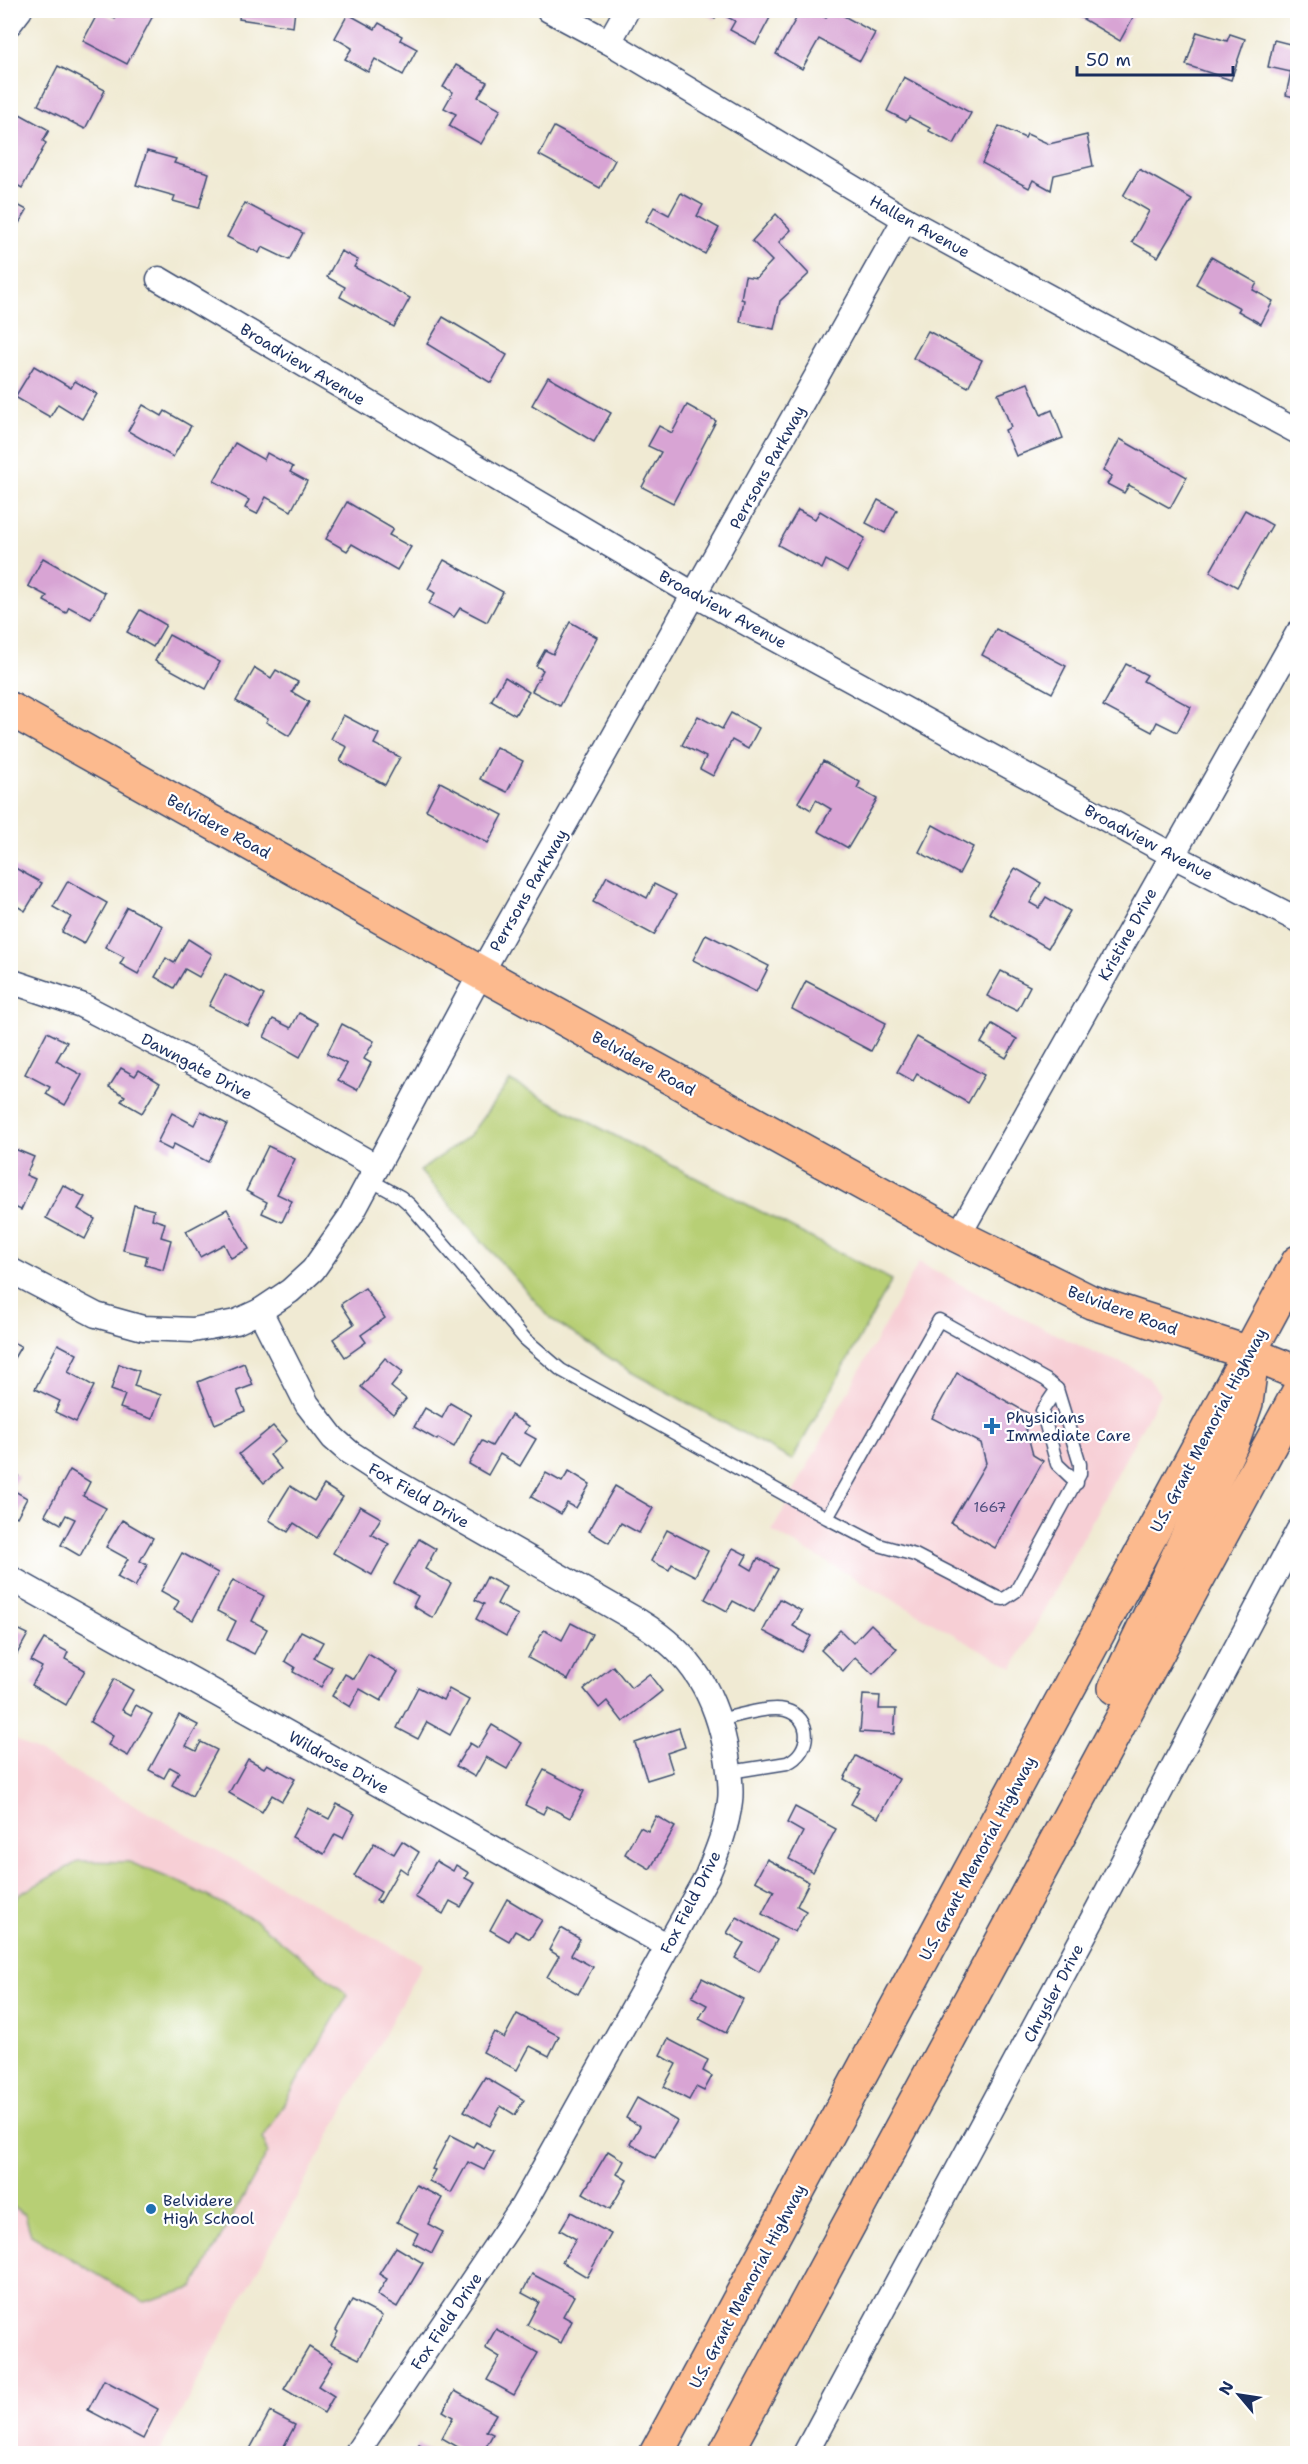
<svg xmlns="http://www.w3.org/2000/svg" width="1308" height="2464" font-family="'Shantell Sans',sans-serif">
<rect width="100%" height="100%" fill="#fff"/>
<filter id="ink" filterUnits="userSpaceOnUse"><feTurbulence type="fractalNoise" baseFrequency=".0167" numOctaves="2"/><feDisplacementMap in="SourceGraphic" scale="12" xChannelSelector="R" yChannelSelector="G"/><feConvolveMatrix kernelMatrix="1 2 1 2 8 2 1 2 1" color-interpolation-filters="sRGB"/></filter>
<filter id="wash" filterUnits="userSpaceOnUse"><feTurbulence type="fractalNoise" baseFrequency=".008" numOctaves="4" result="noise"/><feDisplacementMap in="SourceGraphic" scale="24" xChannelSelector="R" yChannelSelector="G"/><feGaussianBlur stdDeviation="1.35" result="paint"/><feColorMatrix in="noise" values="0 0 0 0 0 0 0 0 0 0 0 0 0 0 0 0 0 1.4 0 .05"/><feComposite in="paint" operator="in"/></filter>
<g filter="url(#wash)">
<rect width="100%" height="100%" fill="#f0ead3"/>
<g fill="#f7cfd5">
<polygon points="919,1262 1032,1323 1095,1353 1129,1366 1147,1376 1160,1394 1013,1668 772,1531"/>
<polygon points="10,1736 422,1964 159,2453 11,2453"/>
</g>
<g fill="#b7cf74" stroke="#697f69" stroke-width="1.5">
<polygon points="510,1081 892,1280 792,1460 631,1372 551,1319 420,1171 469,1136"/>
<polygon points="79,1861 129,1862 179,1882 256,1921 348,1995 263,2139 268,2152 193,2288 144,2302 31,2235 25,2215 11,2205 11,1906 20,1894"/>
</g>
<g id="blocks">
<g fill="#d8a4d4">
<polygon points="120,10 155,12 127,64 83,41 99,11 115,19"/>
<polygon points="240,10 295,10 293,27 239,19"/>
<polygon points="699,10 774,10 756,44 730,30 735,21 718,12 715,19"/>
<polygon points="801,10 812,10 826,18 831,10 833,10 875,33 860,61 819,39 802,69 776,54"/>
<polygon points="1081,10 1137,10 1120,41 1078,16"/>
<polygon points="348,14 375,29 379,23 402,36 400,40 417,49 403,75 375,59 368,72 345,59 352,48 335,38"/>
<polygon points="1197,32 1227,41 1230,34 1245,39 1231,80 1186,65"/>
<polygon points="1274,40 1298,46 1298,98 1286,95 1291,72 1268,67"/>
<polygon points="456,65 487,82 478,97 501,109 481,144 449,126 456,114 444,108 453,92 443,87"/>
<polygon points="58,66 105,90 85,129 38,105"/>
<polygon points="904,77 971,113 954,144 929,131 930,128 909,117 906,121 887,111"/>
<polygon points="18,113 49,130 43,141 46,143 22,188 10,181 10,126"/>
<polygon points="999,126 1025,138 1027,134 1049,144 1087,135 1093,166 1054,175 1051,190 1033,180 1029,188 982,163"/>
<polygon points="554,127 615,160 600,188 539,155"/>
<polygon points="147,151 176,159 174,163 209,173 199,208 173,201 175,196 136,185"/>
<polygon points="1139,169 1192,199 1158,257 1132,242 1149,211 1123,196"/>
<polygon points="681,193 703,205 697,216 719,228 705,254 646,221 654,207 669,215"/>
<polygon points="10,201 27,210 10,238"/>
<polygon points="245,203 303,233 289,260 262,247 259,253 227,237"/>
<polygon points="776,214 791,230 779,242 809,274 780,301 774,329 740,322 744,300 741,299 745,276 756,278 772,261 752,241"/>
<polygon points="341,251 358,260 354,267 410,298 394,327 340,297 345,287 327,277"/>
<polygon points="1211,257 1257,283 1253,290 1273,301 1261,324 1238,311 1240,308 1196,284"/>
<polygon points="443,317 507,355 491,383 427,344"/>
<polygon points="928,331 982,360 968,387 913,358"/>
<polygon points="34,366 71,388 75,381 97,394 82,419 58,404 50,417 15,397"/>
<polygon points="548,377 611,413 594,442 532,405"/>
<polygon points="1028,383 1041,415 1052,410 1063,438 1016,456 1005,430 1011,427 998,394"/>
<polygon points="143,405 162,416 165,411 191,426 173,457 128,431"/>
<polygon points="687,405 716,421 673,503 642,487 661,452 648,446 659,426 672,433"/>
<polygon points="1120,439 1187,477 1170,508 1129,485 1124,493 1107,484 1112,476 1103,471"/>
<polygon points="235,443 264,460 267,453 293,467 290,472 307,481 291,511 266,497 257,514 245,508 249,500 214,481"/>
<polygon points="878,500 897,510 885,533 866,523"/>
<polygon points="347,502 393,529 389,535 411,547 397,570 352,544 347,551 326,539"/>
<polygon points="798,510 815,519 820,511 865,538 847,572 826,560 822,569 778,545"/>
<polygon points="1245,510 1272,525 1237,587 1210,572"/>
<polygon points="43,558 105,593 91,619 69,607 66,613 44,601 47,596 28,586"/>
<polygon points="444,560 503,592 487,622 460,608 454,617 429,604 435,593 428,589"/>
<polygon points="140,610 166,625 153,647 127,632"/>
<polygon points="570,622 597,637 560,706 532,691 543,670 536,666 545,650 553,654"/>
<polygon points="996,629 1066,666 1052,693 982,655"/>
<polygon points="169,635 220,662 206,689 155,661"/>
<polygon points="1126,664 1147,675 1143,681 1191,707 1177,732 1157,722 1152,732 1103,706"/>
<polygon points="255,668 271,678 276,670 298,682 292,692 309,702 289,736 266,722 268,719 236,701"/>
<polygon points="505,677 529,692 515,715 491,701"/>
<polygon points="731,713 759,728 748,749 732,740 713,776 700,769 706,757 682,745 698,716 722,729"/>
<polygon points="343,715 379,734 374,744 400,757 385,785 340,761 347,747 331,739"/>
<polygon points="496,747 523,761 507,792 480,779"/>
<polygon points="823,761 860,782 857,788 877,799 848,848 818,831 831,809 816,800 811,810 798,802"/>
<polygon points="440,782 503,815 488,843 426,810"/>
<polygon points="933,825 973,847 959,874 919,852"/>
<polygon points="10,865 42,883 25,911 10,902"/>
<polygon points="1015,868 1041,883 1030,903 1039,908 1046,897 1070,911 1048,948 989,913"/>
<polygon points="607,876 647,898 654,884 676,895 654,935 593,902"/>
<polygon points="68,881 107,903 84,944 62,932 71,917 53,907"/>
<polygon points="127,907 163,926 138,974 120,964 124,957 105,947"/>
<polygon points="706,934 769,966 756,992 693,960"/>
<polygon points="188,939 212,954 199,977 185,969 174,988 155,977 166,958 174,963"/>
<polygon points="1001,971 1030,986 1017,1011 987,996"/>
<polygon points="225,974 264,995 248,1026 209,1006"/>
<polygon points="806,981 886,1023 871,1051 792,1009"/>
<polygon points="299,1013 318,1023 300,1057 264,1037 273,1019 291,1028"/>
<polygon points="342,1024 374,1041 364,1059 371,1063 357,1090 338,1080 347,1064 327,1054"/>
<polygon points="992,1024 1017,1039 1006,1058 981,1043"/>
<polygon points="47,1032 67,1042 56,1061 82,1075 65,1105 46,1094 50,1087 25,1074"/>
<polygon points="917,1037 984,1075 968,1103 917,1074 913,1081 897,1072"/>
<polygon points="121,1068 135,1076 139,1070 160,1083 142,1113 121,1101 125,1096 109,1087"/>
<polygon points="201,1111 227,1124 208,1162 174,1144 171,1150 157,1143 172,1113 194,1125"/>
<polygon points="268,1146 295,1159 277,1194 292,1201 282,1222 262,1213 267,1202 246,1191"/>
<polygon points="10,1147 34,1157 26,1175 35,1179 21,1210 10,1205"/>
<polygon points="63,1185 85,1197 78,1209 95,1219 85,1239 46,1218"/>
<polygon points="134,1205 154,1210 152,1219 165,1223 161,1237 171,1240 163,1270 145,1265 147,1256 123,1250"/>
<polygon points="227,1209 249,1249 231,1258 224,1244 200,1257 186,1231"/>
<polygon points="365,1288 385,1318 361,1335 366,1342 345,1357 333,1339 354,1324 341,1304"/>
<polygon points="10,1341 21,1346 10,1365"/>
<polygon points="58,1344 77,1354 68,1372 94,1386 76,1422 55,1412 60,1401 35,1389"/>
<polygon points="385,1358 403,1372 391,1387 406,1399 393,1414 361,1387"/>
<polygon points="244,1363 253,1385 237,1391 245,1411 215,1424 198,1382"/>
<polygon points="119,1364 139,1371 134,1386 161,1395 152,1419 120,1408 125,1395 111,1390"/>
<polygon points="957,1373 1031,1415 1025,1425 1033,1455 1043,1461 995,1548 951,1523 986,1463 981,1443 932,1418"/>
<polygon points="450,1403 471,1415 454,1447 438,1438 437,1440 414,1427 425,1408 442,1418"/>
<polygon points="511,1415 529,1426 525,1433 536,1439 520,1466 500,1454 488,1475 469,1464 482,1441 492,1446"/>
<polygon points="273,1426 286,1441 270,1455 281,1469 264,1483 239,1454"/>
<polygon points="70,1470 90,1482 83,1496 106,1508 80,1556 61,1545 75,1519 66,1515 61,1524 45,1515"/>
<polygon points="10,1471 18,1476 11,1489 27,1498 17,1517 10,1513"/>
<polygon points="569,1471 590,1484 576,1508 567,1503 561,1514 531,1497 546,1473 562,1482"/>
<polygon points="324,1485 343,1497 317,1538 294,1523 288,1532 269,1520 290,1486 314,1501"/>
<polygon points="615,1486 653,1508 639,1533 621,1523 609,1543 589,1531"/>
<polygon points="360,1506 381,1518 371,1534 389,1544 372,1575 333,1553"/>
<polygon points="122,1520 153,1538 140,1561 147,1565 135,1587 117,1577 128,1559 106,1547"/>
<polygon points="667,1530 708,1551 695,1576 672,1564 669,1570 651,1561"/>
<polygon points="419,1539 436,1549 425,1569 451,1583 433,1618 413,1606 418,1596 394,1583"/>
<polygon points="733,1548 747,1555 742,1564 752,1570 758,1558 778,1569 754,1612 733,1601 727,1611 705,1599"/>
<polygon points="182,1553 218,1573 193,1620 174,1610 179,1601 161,1591"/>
<polygon points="487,1577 506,1587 497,1604 518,1615 506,1636 476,1619 484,1604 475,1600"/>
<polygon points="233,1580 264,1596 252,1621 267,1629 254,1654 227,1640 236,1621 217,1611"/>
<polygon points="780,1599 802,1611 793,1626 811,1636 802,1652 763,1631"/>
<polygon points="10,1619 14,1621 11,1626 28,1634 12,1663 10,1662"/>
<polygon points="571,1623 592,1634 568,1680 528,1658 544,1630 562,1640"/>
<polygon points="871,1624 897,1649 873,1674 855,1657 843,1671 821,1650 840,1630 853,1643"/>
<polygon points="301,1631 323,1642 314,1658 332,1667 321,1687 293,1672 295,1667 285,1661"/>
<polygon points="44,1639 68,1652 65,1659 85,1670 66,1705 32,1685 42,1667 31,1661"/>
<polygon points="368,1654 398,1672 381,1701 360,1689 350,1707 332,1696 345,1674 354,1679"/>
<polygon points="613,1666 631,1688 649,1674 662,1691 623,1722 607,1701 599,1708 584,1689"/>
<polygon points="114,1679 133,1690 122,1710 131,1715 136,1705 152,1714 128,1756 108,1745 113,1736 90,1722"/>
<polygon points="418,1687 443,1700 449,1689 469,1700 450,1735 427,1722 418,1739 397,1728"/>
<polygon points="863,1695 880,1696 879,1709 896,1709 894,1734 860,1732"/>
<polygon points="179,1715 198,1725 186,1746 196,1751 201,1742 217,1750 192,1796 172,1785 179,1772 170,1767 164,1778 149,1770"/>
<polygon points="492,1725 522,1743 507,1769 486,1757 475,1777 456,1766 470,1743 478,1748"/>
<polygon points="679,1728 685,1747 667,1753 673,1772 647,1780 635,1743"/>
<polygon points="856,1756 899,1779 878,1818 851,1804 860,1788 844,1779"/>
<polygon points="248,1759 264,1768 267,1764 295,1779 282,1801 272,1795 262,1812 229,1793"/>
<polygon points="544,1770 584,1791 570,1818 547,1806 543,1814 525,1805"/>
<polygon points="337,1804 355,1814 343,1838 335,1834 324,1854 292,1837 308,1808 329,1819"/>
<polygon points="795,1807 836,1829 813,1872 789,1859 803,1832 787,1823"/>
<polygon points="656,1816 675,1827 650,1869 625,1854 640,1827 648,1831"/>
<polygon points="402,1841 419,1852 407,1873 400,1868 380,1903 376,1901 381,1892 354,1876 374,1843 394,1854"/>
<polygon points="767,1859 809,1882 797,1906 806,1911 795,1932 762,1914 774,1891 755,1881"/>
<polygon points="436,1861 453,1871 456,1865 469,1873 465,1878 475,1883 461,1907 450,1901 443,1914 415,1897"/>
<polygon points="507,1899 542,1920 530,1939 515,1931 509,1941 490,1930"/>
<polygon points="737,1917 777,1940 759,1972 735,1958 744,1943 727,1933"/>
<polygon points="561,1928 580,1939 571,1955 593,1967 578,1994 547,1977 559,1956 549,1950"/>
<polygon points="702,1978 743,1999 726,2033 699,2019 707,2005 692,1997"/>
<polygon points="517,2014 559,2036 549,2056 530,2046 517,2070 483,2052 494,2032 504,2038"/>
<polygon points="668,2039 708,2060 703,2071 712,2076 704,2091 696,2087 689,2100 664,2087 676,2064 660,2055"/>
<polygon points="485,2077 524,2100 515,2115 501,2106 490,2126 464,2111"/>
<polygon points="637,2098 677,2121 655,2158 630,2144 640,2126 626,2118"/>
<polygon points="450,2135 473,2147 476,2142 494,2152 484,2170 468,2162 451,2193 429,2181 435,2170 432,2169"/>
<polygon points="608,2151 624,2161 617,2174 627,2180 610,2209 583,2193"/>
<polygon points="416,2185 442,2198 428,2224 443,2232 432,2253 413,2243 418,2233 397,2222"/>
<polygon points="571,2212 611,2234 587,2277 562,2262 576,2239 560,2230"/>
<polygon points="396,2247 423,2263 397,2307 377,2295 387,2279 379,2274"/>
<polygon points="532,2274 574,2296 563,2316 572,2321 561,2343 527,2325 539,2302 522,2293"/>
<polygon points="352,2300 382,2316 359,2359 331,2345 338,2332 336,2330"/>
<polygon points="496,2329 538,2353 514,2395 487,2380 500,2357 485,2348"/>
<polygon points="309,2347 333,2362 318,2386 334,2396 324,2413 284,2389"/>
<polygon points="104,2380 158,2409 143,2439 88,2410"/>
<polygon points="455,2391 496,2414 486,2431 493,2434 482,2454 470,2454 442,2438 453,2417 443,2411"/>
<polygon points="270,2412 295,2425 282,2450 290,2454 258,2454 250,2449"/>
<polygon points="419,2444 435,2454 413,2454"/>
</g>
</g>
</g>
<g filter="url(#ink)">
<use href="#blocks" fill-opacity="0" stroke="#3b4b70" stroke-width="1.5"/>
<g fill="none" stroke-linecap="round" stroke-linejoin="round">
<defs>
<g id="lane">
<polyline points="370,1180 401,1197 410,1205 525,1339 561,1370 827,1518 879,1545 915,1555 998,1598 1004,1599 1016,1591 1080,1474 1080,1464 1057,1389 1046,1380 939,1320 827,1518"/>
<polyline points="1057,1389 1042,1411 1057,1464 1077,1483"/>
<path d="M719,1720C737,1716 768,1706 785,1710C813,1717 812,1752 787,1763L730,1772"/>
</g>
<g id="street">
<polyline points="549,10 609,42 905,219 1298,432"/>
<polyline points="10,23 20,10"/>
<polyline points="609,42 627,10"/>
<polyline points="159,279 695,595 1172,855 1298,920"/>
<polyline points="10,981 81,1005 205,1069 377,1167"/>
<polyline points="958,1236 1298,633"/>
<polyline points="10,1270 96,1315 143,1328 193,1330 236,1322 260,1311 290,1291 313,1270 350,1217 481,973 905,219"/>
<path d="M260,1311L307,1404L333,1438L349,1452L395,1482L640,1622C693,1654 717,1696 727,1756C729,1770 732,1787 730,1801C727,1828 717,1852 707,1876L522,2207L356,2454"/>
<polyline points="10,1578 668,1946"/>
<polyline points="805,2454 1098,1909 1298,1531"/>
</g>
<g id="primary">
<polyline points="10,709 481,973 958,1236 1091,1302 1249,1353 1298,1373"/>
<polyline points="1115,1688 1233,1441 1246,1403 1250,1373"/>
<polyline points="656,2454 1298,1262"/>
<polyline points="725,2454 1298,1393"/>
</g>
</defs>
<use href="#lane" stroke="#3b4b70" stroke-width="15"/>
<use href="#street" stroke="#3b4b70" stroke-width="27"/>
<use href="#primary" stroke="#3b4b70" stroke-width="36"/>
<use href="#lane" stroke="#fff" stroke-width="12"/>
<use href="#street" stroke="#fff" stroke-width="24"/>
<use href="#primary" stroke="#fcba8e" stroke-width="33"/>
</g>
</g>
<g fill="#1f6fb2" stroke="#fff" stroke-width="2">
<path d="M989 1417h6v6h6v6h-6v6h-6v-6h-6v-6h6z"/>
<circle cx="151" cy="2209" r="6"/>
</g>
<g text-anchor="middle" stroke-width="4.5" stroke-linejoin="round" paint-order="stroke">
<g font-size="14" fill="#4a4c7c">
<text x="990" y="1512">1667</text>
</g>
<g font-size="16" fill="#1b2f5e" stroke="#fff">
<text transform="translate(920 226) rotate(29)" y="6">Hallen Avenue</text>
<text transform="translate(303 364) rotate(31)" y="6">Broadview Avenue</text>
<text transform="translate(767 467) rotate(-61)" y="6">Perrsons Parkway</text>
<text transform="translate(723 609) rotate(29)" y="6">Broadview Avenue</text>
<text transform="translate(219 826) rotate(29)" y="6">Belvidere Road</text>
<text transform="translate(1149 842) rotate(28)" y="6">Broadview Avenue</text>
<text transform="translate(528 890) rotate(-60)" y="6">Perrsons Parkway</text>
<text transform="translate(1127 934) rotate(-61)" y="6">Kristine Drive</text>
<text transform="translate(644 1063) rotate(29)" y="6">Belvidere Road</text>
<text transform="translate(197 1066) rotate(28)" y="6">Dawngate Drive</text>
<text transform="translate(1123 1310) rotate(20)" y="6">Belvidere Road</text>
<text transform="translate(1208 1430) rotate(-62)" y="6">U.S. Grant Memorial Highway</text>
<text transform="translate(419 1495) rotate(30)" y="6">Fox Field Drive</text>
<text transform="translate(339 1762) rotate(29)" y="6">Wildrose Drive</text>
<text transform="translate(977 1858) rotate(-62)" y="6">U.S. Grant Memorial Highway</text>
<text transform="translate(690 1902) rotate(-63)" y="6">Fox Field Drive</text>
<text transform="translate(1053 1993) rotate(-62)" y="6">Chrysler Drive</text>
<text transform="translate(747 2286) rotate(-62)" y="6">U.S. Grant Memorial Highway</text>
<text transform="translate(446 2321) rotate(-56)" y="6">Fox Field Drive</text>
</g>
<g font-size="16" fill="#1b2f5e" stroke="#fff" text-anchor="start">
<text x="1006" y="1423">Physicians<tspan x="1006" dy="18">Immediate Care</tspan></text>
<text x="163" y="2206">Belvidere<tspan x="163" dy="18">High School</tspan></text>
</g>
</g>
<rect width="1308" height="2464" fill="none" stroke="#fff" stroke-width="36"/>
<g transform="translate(1239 2395) rotate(299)" stroke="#ffffff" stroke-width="4.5" paint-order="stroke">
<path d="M0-4.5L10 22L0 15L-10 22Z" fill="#1b2f5e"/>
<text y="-9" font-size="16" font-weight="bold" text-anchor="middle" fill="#1b2f5e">N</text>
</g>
<path d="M1077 66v9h156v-9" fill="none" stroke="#1b2f5e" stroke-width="3"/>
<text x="1086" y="66" font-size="18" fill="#1b2f5e" stroke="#ffffff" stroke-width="4.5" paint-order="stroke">50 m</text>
</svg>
